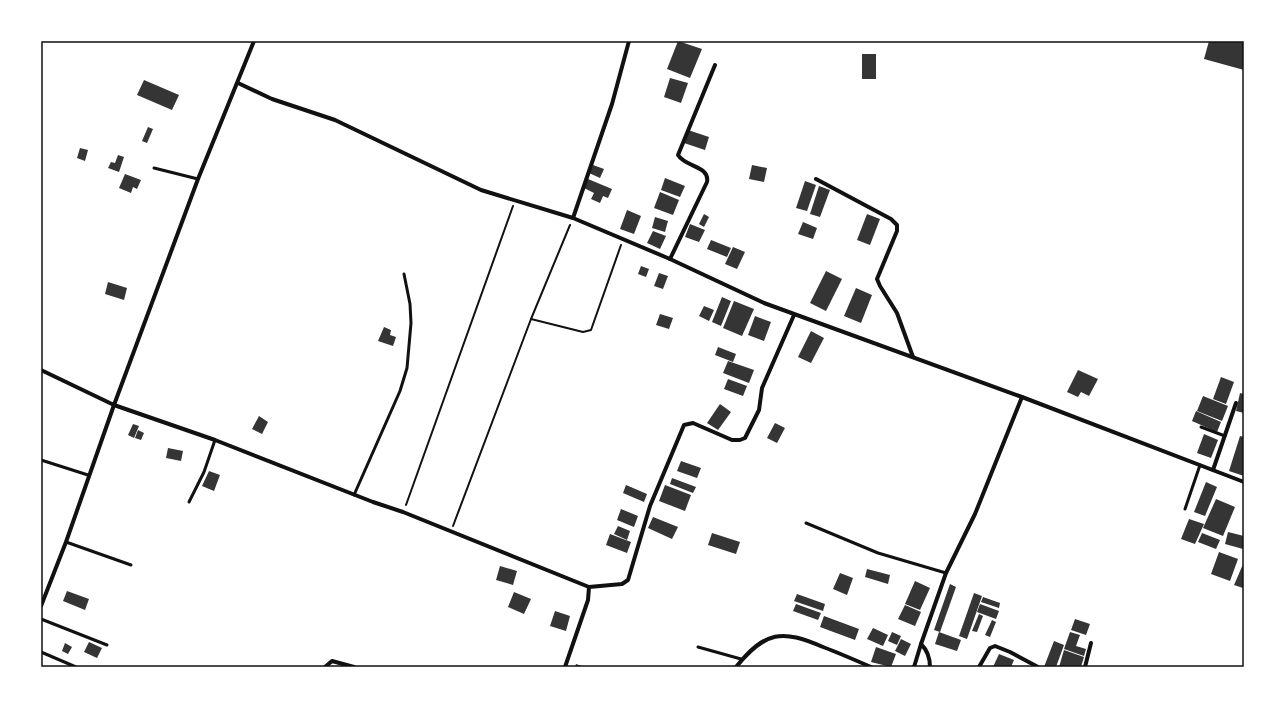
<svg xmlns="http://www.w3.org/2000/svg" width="1285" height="708" font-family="'Space Grotesk',sans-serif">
<rect width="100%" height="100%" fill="#fff"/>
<g fill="#353535">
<polygon points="678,41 702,49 690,78 667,69"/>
<polygon points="1209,41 1244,41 1244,70 1204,59"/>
<rect x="862" y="54" width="14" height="25"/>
<polygon points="670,78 688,83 681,103 664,97"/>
<polygon points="144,80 179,95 172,110 137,95"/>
<polygon points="148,127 153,129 147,143 142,141"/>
<polygon points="688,130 709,137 705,150 684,143"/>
<polygon points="80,148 88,150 85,161 77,158"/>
<polygon points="118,155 124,157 119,172 108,168 111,162 115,163"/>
<polygon points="593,165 604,169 600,178 589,173"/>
<polygon points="752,165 767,168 764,182 749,179"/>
<polygon points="125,174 141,180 137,189 133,187 131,193 119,188"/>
<polygon points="665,178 685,186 680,197 661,190"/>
<polygon points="588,179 612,189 608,198 603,196 600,203 591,199 594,193 584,188"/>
<polygon points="805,181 816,185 807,211 796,208"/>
<polygon points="819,186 830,190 820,217 810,214"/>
<polygon points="660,192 679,200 673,215 654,208"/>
<polygon points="627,210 641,216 634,234 620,229"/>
<polygon points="704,214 709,217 704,227 699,224"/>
<polygon points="867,214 880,219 870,245 857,240"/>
<polygon points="655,217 668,221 665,232 652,228"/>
<polygon points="803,222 817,228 813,239 798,234"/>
<polygon points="690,224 705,230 699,242 685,237"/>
<polygon points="653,231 666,236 660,249 647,243"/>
<polygon points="711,240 731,248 727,257 707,249"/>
<polygon points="733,247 745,252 737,269 725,264"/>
<polygon points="641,266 649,269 646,277 638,274"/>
<polygon points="826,271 842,279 826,311 810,303"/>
<polygon points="659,273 668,276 663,289 654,286"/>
<polygon points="108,282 127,288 124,300 105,294"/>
<polygon points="856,288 872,295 861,323 844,316"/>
<polygon points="722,297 731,301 721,326 712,322"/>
<polygon points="734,301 754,309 742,336 723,328"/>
<polygon points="704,306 714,310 709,321 699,316"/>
<polygon points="660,314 673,318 669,329 656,325"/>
<polygon points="755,316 771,322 764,341 748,335"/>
<polygon points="384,327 391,330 390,335 396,337 393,346 378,341"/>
<polygon points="811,331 824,338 811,363 798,357"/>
<polygon points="718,347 736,354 733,362 715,355"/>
<polygon points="728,361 754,370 749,383 723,373"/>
<polygon points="1078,370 1098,379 1089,396 1081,392 1078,397 1067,392"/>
<polygon points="1221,377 1234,382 1226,404 1213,399"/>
<polygon points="728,379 747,386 743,396 724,389"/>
<polygon points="1240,393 1244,394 1244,413 1236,411"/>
<polygon points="1203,396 1228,406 1222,421 1197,411"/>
<polygon points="720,404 731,412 718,430 707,423"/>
<polygon points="1196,411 1221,422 1217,432 1192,421"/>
<polygon points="259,416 268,422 262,434 252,429"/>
<polygon points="775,423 785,428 777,443 767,438"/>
<polygon points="133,424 139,426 134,438 128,435"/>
<polygon points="138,430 144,433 141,440 135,438"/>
<polygon points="1204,434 1218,440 1211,458 1197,453"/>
<polygon points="1240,436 1244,437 1244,476 1229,471"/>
<polygon points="168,448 183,451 181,461 166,458"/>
<polygon points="681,461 701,468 697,478 677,471"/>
<polygon points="209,471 220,475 214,491 202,486"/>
<polygon points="672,478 696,487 693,493 670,484"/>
<polygon points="1206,482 1217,487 1205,516 1194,512"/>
<polygon points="626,485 647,494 644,502 623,493"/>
<polygon points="665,485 691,495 685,511 659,501"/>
<polygon points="1216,499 1235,507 1223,536 1203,528"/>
<polygon points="621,509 638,516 634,527 617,520"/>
<polygon points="653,517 678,527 672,539 648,528"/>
<polygon points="1189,519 1204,524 1195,544 1181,539"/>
<polygon points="618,526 630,531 627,540 614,534"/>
<polygon points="1228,532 1244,536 1243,549 1225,544"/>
<polygon points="712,533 740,542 736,554 708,545"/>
<polygon points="1202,533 1220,540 1216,549 1198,542"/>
<polygon points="610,534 631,542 627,553 606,545"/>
<polygon points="1219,552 1238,559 1230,581 1211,574"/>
<polygon points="1244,562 1244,586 1243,588 1234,585"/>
<polygon points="500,566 517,571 513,585 496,580"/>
<polygon points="867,569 890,575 888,584 865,577"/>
<polygon points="840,573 853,578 847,595 833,589"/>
<polygon points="915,581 930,588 920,610 905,604"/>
<polygon points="950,584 956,587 940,632 934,630"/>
<polygon points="67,591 89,599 85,610 63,601"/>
<polygon points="514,592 531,599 524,614 508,607"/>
<polygon points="974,593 982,596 967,639 959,636"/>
<polygon points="797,594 825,604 823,611 794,601"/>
<polygon points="983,597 1000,603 999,608 981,602"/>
<polygon points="796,604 821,613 818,620 793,611"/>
<polygon points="980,604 999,611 996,619 977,612"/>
<polygon points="905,605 921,612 915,626 898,619"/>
<polygon points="555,611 570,616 566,631 550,626"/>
<polygon points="979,614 983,616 977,632 972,631"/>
<polygon points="824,616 859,629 855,640 820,627"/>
<polygon points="1075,619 1090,624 1086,635 1071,630"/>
<polygon points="992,620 996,622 990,637 985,635"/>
<polygon points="873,628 888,635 883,646 867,639"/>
<polygon points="892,632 901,636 897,645 888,641"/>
<polygon points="939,632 961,640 957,651 935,644"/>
<polygon points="1070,632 1080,635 1076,646 1086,649 1084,656 1064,649"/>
<polygon points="901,639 911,644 905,656 895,651"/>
<polygon points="1054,641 1064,645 1056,667 1044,667"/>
<polygon points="89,642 102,648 97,658 84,652"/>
<polygon points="65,643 72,647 68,654 62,651"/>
<polygon points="876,647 896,654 891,667 871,662"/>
<polygon points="1064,650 1084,657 1081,667 1059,667"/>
<polygon points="999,654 1014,660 1011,667 993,667"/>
<polygon points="576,664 585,667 575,667"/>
</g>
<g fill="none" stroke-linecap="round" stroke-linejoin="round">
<g stroke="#111" stroke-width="2">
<polyline points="531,319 583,332 591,330 621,245"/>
<polyline points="406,505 513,206"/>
<polyline points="453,526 531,319 570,225"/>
</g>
<g stroke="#111" stroke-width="3">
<polyline points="154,168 198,179"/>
<polyline points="1201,427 1225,436"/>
<polyline points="41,460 88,475"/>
<polyline points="354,495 400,391 407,368 411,323 410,304 404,274"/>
<polyline points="189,502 204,472 215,440"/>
<polyline points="1185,509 1200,465"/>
<polyline points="806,523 878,553 946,573"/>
<polyline points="66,542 131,565"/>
<polyline points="41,619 107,645"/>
<polyline points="698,647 741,659"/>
<polyline points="41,652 76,667"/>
</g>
<g stroke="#111" stroke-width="4">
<polyline points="238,83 272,99 335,120 481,190 573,218 670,259 764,303 1022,397 1244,482"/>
<polyline points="816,179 891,219 897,225 897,231 877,279 880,286 897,313 913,357"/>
<polyline points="573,218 612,104 629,41"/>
<path d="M670,259L707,182C710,166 685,167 678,155L715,65"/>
<polyline points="41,370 114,405 198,179 254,41"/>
<polyline points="1213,470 1236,403"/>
<polyline points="41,606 66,542 114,405 215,440 373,502 403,512 589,587"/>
<polyline points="325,667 332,661 354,667"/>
<polyline points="565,667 588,600 589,587 622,584 628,580 650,506 684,425 693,423 732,440 740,440 745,438 759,410 762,388 794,315"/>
<path d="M736,667C765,631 782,629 823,647C839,653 855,660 871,667"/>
<polyline points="914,667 921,644"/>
<path d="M930,667C930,658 928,651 921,644L946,573L975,514L1022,397"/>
<polyline points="979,667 990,648 995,646 1010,652 1038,667"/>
<polyline points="1085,667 1091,643"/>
</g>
</g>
<rect width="1285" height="708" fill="none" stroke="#ffffff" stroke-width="84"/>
<rect x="42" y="42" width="1201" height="624" fill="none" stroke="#111" stroke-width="1.5"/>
</svg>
